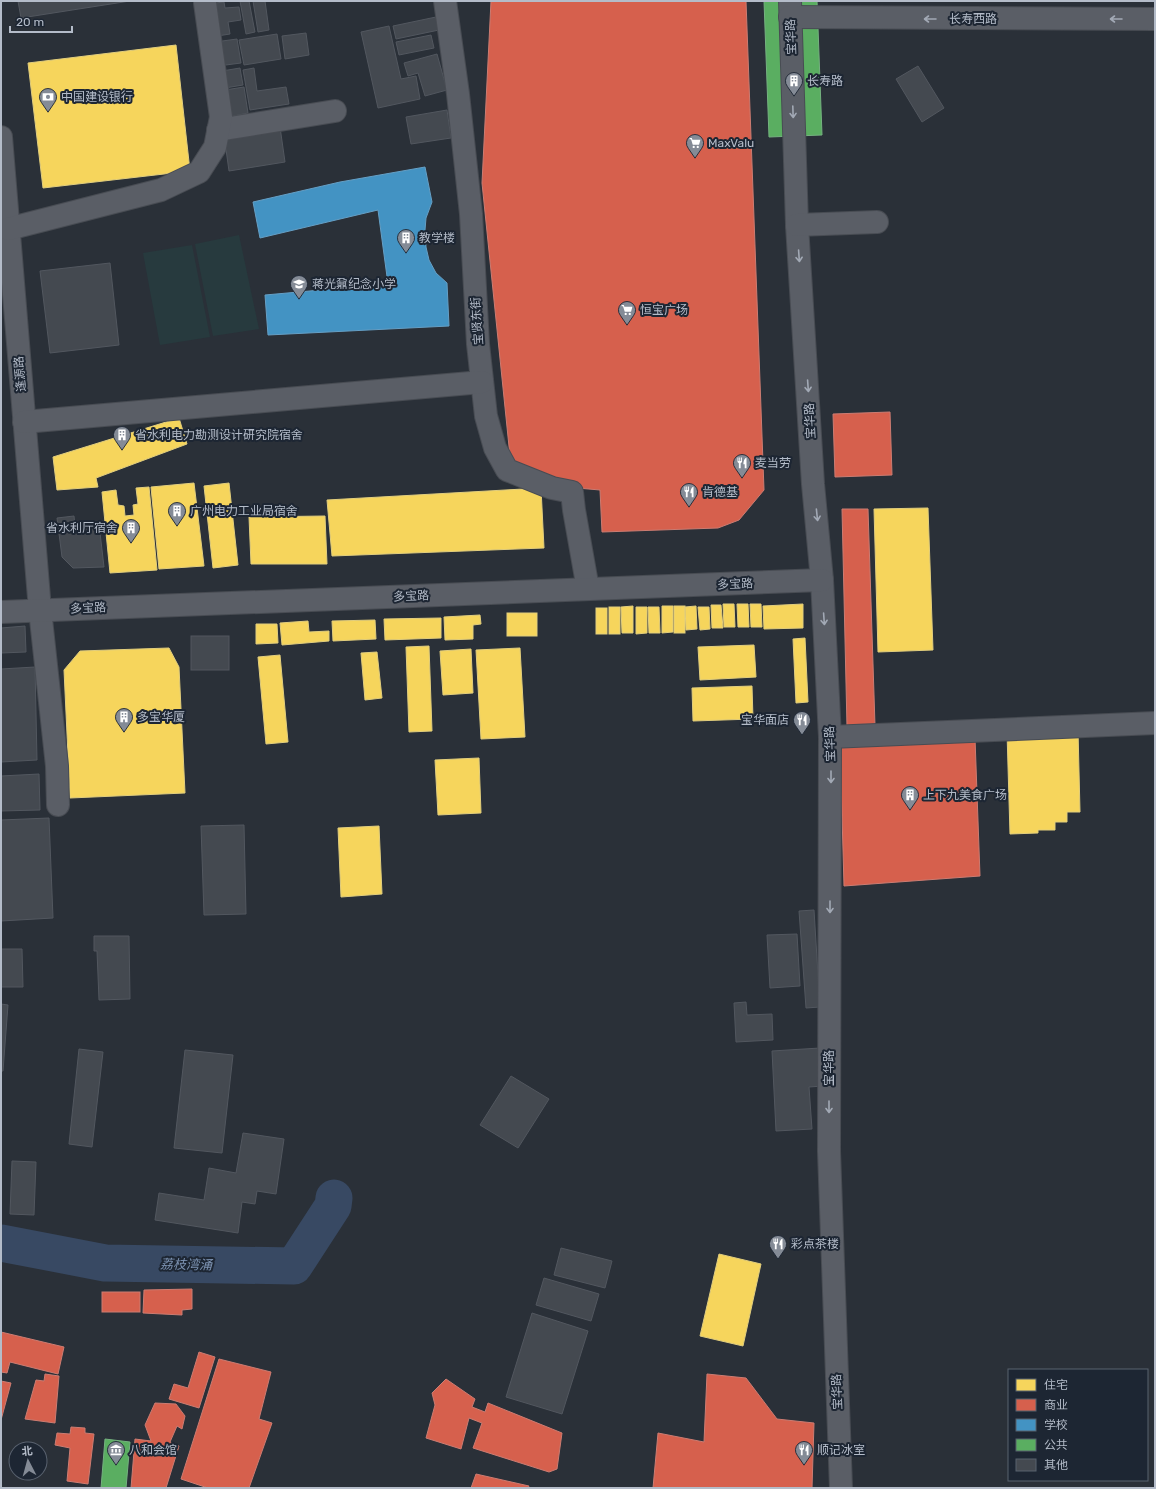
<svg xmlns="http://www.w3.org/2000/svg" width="1156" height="1489" font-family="Rubik,'Noto Sans SC',sans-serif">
<rect width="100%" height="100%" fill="#2a3038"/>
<g fill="#273a3e">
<polygon points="239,235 259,329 213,336 195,244"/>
<polygon points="192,245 210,337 160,345 143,253"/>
</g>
<g fill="#f6d55c" stroke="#e2ce7d">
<polygon points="535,1 577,1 578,23 535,24"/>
<polygon points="658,1 700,1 701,19 658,20"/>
<polygon points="576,32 577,59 603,59 605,104 578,105 579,130 539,131 538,105 509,106 507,63 535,62 534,34"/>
<polygon points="176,45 190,171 43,188 28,63"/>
<polygon points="581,171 581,197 607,197 610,242 582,243 583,268 543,270 543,243 514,244 512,201 540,200 538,172"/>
<polygon points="583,274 584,301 610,301 612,346 585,347 586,372 545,373 545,347 516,348 514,305 542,304 541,276"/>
<polygon points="710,368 711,396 743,394 742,407 732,407 730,417 747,431 710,476 693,463 676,479 636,441 655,423 655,411 642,412 643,399 669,398 668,370"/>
<polygon points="587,375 588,403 620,401 619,413 609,414 607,423 624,438 587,483 570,470 553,485 513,448 532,430 532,418 520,419 520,405 547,405 545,377"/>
<polygon points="179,418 187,444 96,478 98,487 57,490 53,457"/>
<polygon points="194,483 204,566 159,569 151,487"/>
<polygon points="229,483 238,565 213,568 204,486"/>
<polygon points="149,487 157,570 110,573 102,492 116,490 118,505 124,506 125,516 134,515 133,505 138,504 136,488"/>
<polygon points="541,488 544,548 332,556 327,500"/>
<polygon points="928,508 933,650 878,652 874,509"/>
<polygon points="325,516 327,564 251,564 249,517"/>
<polygon points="723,604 734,604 735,627 724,627"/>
<polygon points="737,604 748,604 749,627 738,627"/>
<polygon points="750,604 761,604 762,627 751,627"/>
<polygon points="803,604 803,628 764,629 763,606"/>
<polygon points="711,605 721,605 723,628 712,628"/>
<polygon points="633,606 633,633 622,633 621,607"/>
<polygon points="662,606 673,606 673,632 662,633"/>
<rect x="674" y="606" width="11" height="27"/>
<polygon points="696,606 697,629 686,630 685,607"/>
<rect x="609" y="607" width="11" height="27"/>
<polygon points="636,607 647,607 647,633 636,634"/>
<polygon points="648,607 659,607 660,633 649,633"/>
<polygon points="698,607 709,607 710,629 700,630"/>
<rect x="596" y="608" width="11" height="26"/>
<rect x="507" y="613" width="30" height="23"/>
<polygon points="480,615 481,624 473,625 473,639 445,640 444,617"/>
<polygon points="441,618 441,638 385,640 384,619"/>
<polygon points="375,620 376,639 333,641 332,621"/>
<polygon points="308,621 309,632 329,631 329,641 282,645 280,623"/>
<polygon points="256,624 277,624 278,643 256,644"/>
<polygon points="805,638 808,702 796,703 793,639"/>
<polygon points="754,645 756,677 700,680 698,647"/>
<polygon points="429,646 432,731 409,732 406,647"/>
<polygon points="169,648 179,667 185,793 70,798 64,670 80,651"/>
<polygon points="520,648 525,737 481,739 476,650"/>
<polygon points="471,649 473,693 443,695 440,651"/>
<polygon points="377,652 382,698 365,700 361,653"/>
<polygon points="280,655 288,742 266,744 258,657"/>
<polygon points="752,686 753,719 693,721 692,688"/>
<polygon points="1078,730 1080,812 1067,812 1067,822 1055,822 1055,830 1038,830 1038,833 1010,834 1007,732"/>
<polygon points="479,758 481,813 438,815 435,760"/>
<polygon points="379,826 382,894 341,897 338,828"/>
<polygon points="719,1254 761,1264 743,1346 700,1336"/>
</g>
<g fill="#d6604d" stroke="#cc7c72">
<polygon points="491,1 746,1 764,490 739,520 718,528 602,532 600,490 554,486 511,466 482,183"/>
<polygon points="890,412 892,475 835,477 833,414"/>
<polygon points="842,509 868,509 875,726 847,727"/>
<polygon points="975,738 980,876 844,886 840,744"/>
<polygon points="192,1289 192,1309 182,1310 182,1315 143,1313 144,1290"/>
<rect x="102" y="1292" width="38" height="20"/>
<polygon points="1,1332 64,1347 58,1374 10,1362 7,1373 1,1372"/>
<polygon points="199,1352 215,1357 199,1408 169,1399 174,1384 188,1388"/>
<polygon points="219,1359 271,1372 259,1419 272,1423 249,1488 208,1488 181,1479"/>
<polygon points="45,1374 59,1376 55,1423 25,1419 36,1380 44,1381"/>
<polygon points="707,1374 746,1378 777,1419 814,1423 812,1488 653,1488 658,1433 704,1442"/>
<polygon points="446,1379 475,1399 472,1407 485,1412 488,1403 562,1433 557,1469 549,1472 473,1448 482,1423 469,1418 461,1449 426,1438 435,1405 432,1393"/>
<polygon points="1,1381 11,1383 1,1420"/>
<polygon points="155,1403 176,1404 185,1416 182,1429 177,1426 170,1442 179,1446 166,1488 131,1488 135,1439 151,1441 145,1425"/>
<polygon points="71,1427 85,1428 85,1433 94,1434 88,1484 67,1481 70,1448 55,1445 57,1433 70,1434"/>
<polygon points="476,1474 529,1486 528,1488 471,1488"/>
</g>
<polygon fill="#4393c3" stroke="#659fc5" points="425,167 432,202 426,218 425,230 426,247 429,260 436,273 447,283 449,326 268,335 265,295 388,284 378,210 260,238 253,202 340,182"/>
<g fill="#5aae61" stroke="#75b280">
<polygon points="764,1 817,1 822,135 769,137"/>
<polygon points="105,1439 130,1442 126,1488 101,1488"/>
</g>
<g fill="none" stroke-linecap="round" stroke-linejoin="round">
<polyline stroke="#384963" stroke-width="37" points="1,1243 105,1263 294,1266 333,1206 334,1198"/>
</g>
<g fill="#444950" stroke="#52575f">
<polygon points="18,1 130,1 21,18"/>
<polygon points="240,1 249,1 255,32 246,34"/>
<polygon points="253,1 265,1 269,30 258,32"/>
<polygon points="224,2 225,8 239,7 241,20 228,22 230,34 211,37 207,4"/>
<polygon points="436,17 439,30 396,39 393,26"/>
<polygon points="389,26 401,79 416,76 420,99 378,108 361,32"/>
<polygon points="306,33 309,55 285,59 282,36"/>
<polygon points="277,34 281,59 244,65 239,40"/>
<polygon points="431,35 434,48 399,55 396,42"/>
<polygon points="237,39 241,63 218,66 215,42"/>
<polygon points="437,54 447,90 425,96 418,73 408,76 404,63"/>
<polygon points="918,66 944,108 922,122 896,79"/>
<polygon points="240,68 243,85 225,88 222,71"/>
<polygon points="254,68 257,91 286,87 289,104 250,110 243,70"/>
<polygon points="244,87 248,113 229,117 225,90"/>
<polygon points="447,110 451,138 411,144 406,117"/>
<polygon points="280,127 285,162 229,171 224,135"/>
<polygon points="110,263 119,345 50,353 40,271"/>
<polygon points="74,516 75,526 99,524 104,567 73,568 62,557 57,518"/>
<polygon points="25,626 26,652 1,653 1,628"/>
<rect x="191" y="636" width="38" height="34"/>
<polygon points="35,667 37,760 1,762 1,669"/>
<polygon points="39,774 40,810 1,811 1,776"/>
<polygon points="49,818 53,918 1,921 1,820"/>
<polygon points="244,825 246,914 204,915 201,826"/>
<polygon points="814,910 820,1007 806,1008 799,911"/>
<polygon points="797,934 800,986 770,988 767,935"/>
<polygon points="94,936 129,936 130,999 99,1000 97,951 94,951"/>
<polygon points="1,949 22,949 23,987 1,987"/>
<polygon points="746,1002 747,1015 772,1014 773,1040 736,1042 734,1003"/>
<polygon points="1,1004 8,1005 3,1071 1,1071"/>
<polygon points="820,1048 823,1086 809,1087 812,1129 776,1131 772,1051"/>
<polygon points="79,1049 103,1052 92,1147 69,1144"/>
<polygon points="185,1050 233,1055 222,1153 174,1148"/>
<polygon points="511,1076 549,1099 518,1148 480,1125"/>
<polygon points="243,1133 284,1139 276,1194 257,1191 255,1204 242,1202 238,1233 155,1220 159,1193 204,1200 209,1168 236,1173"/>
<polygon points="12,1161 36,1162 34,1215 10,1214"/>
<polygon points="561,1248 612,1261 605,1288 554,1275"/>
<polygon points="544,1278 599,1294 591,1321 536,1305"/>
<polygon points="532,1313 588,1331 562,1414 506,1397"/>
</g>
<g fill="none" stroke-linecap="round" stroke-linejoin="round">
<defs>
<g id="minor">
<polyline points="445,1 458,94 471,214 478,344 486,416 495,448 507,470 552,488 572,492 574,510 588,589"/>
<polyline points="790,1 797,225 813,484 822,580 830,737 829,1151 841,1488"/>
<polyline points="790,17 1155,19"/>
<polyline points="218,130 335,111"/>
<polyline points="1,137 40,610 57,766 58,805"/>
<polyline points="797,225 877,222"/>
<polyline points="8,229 161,190 199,172 215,147 221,117 205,3"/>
<polyline points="24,422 482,382"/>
<polyline points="1,612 822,580"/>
<polyline points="830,737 1155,723"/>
</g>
</defs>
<use href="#minor" stroke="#484c53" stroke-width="24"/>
<use href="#minor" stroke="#5a5e66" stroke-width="22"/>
</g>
<defs><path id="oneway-shaft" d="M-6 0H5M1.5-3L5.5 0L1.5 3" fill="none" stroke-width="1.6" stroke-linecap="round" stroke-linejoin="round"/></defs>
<g stroke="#a2a9b5">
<use href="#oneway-shaft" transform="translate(930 19) rotate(-180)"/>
<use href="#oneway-shaft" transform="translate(1116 19) rotate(180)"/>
<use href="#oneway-shaft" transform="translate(793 112) rotate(88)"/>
<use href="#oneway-shaft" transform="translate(799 256) rotate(86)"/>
<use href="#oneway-shaft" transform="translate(808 386) rotate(86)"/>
<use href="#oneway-shaft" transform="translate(817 515) rotate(84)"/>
<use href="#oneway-shaft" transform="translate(824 619) rotate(86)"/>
<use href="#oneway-shaft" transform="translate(831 777) rotate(90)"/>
<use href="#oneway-shaft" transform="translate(830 907) rotate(90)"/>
<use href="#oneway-shaft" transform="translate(829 1107) rotate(90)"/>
</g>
<defs>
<symbol id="building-pin" viewBox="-11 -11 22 30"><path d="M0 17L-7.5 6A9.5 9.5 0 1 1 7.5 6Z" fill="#848b96" stroke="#1d2633"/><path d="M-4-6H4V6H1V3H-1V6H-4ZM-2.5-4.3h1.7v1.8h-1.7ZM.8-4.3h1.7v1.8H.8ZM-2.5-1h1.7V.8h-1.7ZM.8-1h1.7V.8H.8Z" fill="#fff"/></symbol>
<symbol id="bank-pin" viewBox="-11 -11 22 30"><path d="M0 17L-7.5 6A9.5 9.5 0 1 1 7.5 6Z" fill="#848b96" stroke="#1d2633"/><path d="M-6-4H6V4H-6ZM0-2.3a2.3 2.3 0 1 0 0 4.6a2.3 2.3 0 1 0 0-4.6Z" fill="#fff"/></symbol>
<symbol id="supermarket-pin" viewBox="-11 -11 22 30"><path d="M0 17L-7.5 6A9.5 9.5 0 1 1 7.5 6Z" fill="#848b96" stroke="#1d2633"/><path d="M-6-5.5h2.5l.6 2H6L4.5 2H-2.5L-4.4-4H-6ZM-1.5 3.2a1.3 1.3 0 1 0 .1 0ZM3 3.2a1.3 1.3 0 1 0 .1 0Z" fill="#fff"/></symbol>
<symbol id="school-pin" viewBox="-11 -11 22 30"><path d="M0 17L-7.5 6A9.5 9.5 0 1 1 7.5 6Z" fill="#848b96" stroke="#1d2633"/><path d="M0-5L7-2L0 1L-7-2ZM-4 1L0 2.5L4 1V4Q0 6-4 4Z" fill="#fff"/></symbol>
<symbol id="restaurant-pin" viewBox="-11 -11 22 30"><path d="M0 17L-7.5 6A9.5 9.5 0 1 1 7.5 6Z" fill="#848b96" stroke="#1d2633"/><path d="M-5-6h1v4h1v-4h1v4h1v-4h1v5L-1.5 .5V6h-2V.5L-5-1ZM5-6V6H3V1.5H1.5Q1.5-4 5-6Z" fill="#fff"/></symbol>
<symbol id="museum-pin" viewBox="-11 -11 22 30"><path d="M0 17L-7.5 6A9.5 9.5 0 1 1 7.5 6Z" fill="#848b96" stroke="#1d2633"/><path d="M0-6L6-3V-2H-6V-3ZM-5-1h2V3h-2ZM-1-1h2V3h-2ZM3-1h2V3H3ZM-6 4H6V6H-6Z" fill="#fff"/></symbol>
</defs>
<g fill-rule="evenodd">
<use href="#building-pin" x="784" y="71" width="20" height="27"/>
<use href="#bank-pin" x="38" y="87" width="20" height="27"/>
<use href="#supermarket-pin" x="685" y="133" width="20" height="27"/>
<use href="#building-pin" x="396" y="228" width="20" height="27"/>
<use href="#school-pin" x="289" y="274" width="20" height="27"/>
<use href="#supermarket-pin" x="617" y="300" width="20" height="27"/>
<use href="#building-pin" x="112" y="425" width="20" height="27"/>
<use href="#restaurant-pin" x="732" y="453" width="20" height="27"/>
<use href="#restaurant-pin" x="679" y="482" width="20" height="27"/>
<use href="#building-pin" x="167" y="501" width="20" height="27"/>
<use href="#building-pin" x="121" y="518" width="20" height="27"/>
<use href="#building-pin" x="114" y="707" width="20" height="27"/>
<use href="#restaurant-pin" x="792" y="710" width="20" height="27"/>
<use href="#building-pin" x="900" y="785" width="20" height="27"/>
<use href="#restaurant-pin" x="768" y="1234" width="20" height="27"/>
<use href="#museum-pin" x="106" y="1440" width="20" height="27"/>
<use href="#restaurant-pin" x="794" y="1440" width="20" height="27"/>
</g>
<g text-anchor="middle" stroke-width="4" stroke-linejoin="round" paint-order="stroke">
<g font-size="12" fill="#b4bcc9" stroke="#1d2633">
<text x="973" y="23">长寿西路</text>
<text transform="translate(791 37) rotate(-92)" y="4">宝华路</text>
<text transform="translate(477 321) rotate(-94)" y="4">宝贤东街</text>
<text transform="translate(20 374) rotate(-95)" y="4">逢源路</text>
<text transform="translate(810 421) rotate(-93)" y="4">宝华路</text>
<text transform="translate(735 584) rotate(-2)" y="4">多宝路</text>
<text transform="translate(411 596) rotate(-2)" y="4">多宝路</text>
<text transform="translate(88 608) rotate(-2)" y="4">多宝路</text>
<text transform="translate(830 744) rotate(-92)" y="4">宝华路</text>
<text transform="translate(829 1068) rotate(-90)" y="4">宝华路</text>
<text transform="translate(837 1392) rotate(-92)" y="4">宝华路</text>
</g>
<g font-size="12" fill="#b4bcc9" stroke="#1d2633" text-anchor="start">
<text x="807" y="85">长寿路</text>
<text x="61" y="101">中国建设银行</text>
<text x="708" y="147">MaxValu</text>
<text x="419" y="242">教学楼</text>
<text x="312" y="288">蒋光鼐纪念小学</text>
<text x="640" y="314">恒宝广场</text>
<text x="135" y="439">省水利电力勘测设计研究院宿舍</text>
<text x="755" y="467">麦当劳</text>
<text x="702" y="496">肯德基</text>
<text x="190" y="515">广州电力工业局宿舍</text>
<text x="118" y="532" text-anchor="end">省水利厅宿舍</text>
<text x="137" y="721">多宝华厦</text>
<text x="789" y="724" text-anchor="end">宝华面店</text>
<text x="923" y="799">上下九美食广场</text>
<text x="791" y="1248">彩点茶楼</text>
<text x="129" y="1454">八和会馆</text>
<text x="817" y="1454">顺记冰室</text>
</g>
<g font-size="13" font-style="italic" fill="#7c92b1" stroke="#1d2633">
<text transform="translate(186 1264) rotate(1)" y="5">荔枝湾涌</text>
</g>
</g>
<rect width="1156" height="1489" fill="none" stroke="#b4bcc9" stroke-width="4"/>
<rect x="1008" y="1369" width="140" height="112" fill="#1d2633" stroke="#59626f"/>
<rect x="1016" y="1379" width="20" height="12" fill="#f6d55c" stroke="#59626f"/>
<text x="1044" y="1389" font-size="12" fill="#b4bcc9">住宅</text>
<rect x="1016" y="1399" width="20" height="12" fill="#d6604d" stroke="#59626f"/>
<text x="1044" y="1409" font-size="12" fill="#b4bcc9">商业</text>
<rect x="1016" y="1419" width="20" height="12" fill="#4393c3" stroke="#59626f"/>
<text x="1044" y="1429" font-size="12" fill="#b4bcc9">学校</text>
<rect x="1016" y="1439" width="20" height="12" fill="#5aae61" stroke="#59626f"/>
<text x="1044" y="1449" font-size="12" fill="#b4bcc9">公共</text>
<rect x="1016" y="1459" width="20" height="12" fill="#444950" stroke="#59626f"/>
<text x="1044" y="1469" font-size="12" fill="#b4bcc9">其他</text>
<g transform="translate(28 1461) rotate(354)"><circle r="19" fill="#1d2633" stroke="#59626f"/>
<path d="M0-3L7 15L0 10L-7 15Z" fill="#848b96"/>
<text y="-6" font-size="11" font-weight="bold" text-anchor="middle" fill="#b4bcc9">北</text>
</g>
<path d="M10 26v6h62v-6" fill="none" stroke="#b4bcc9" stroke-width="2"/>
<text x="16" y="26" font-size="12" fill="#b4bcc9" stroke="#1d2633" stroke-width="3" paint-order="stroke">20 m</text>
</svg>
